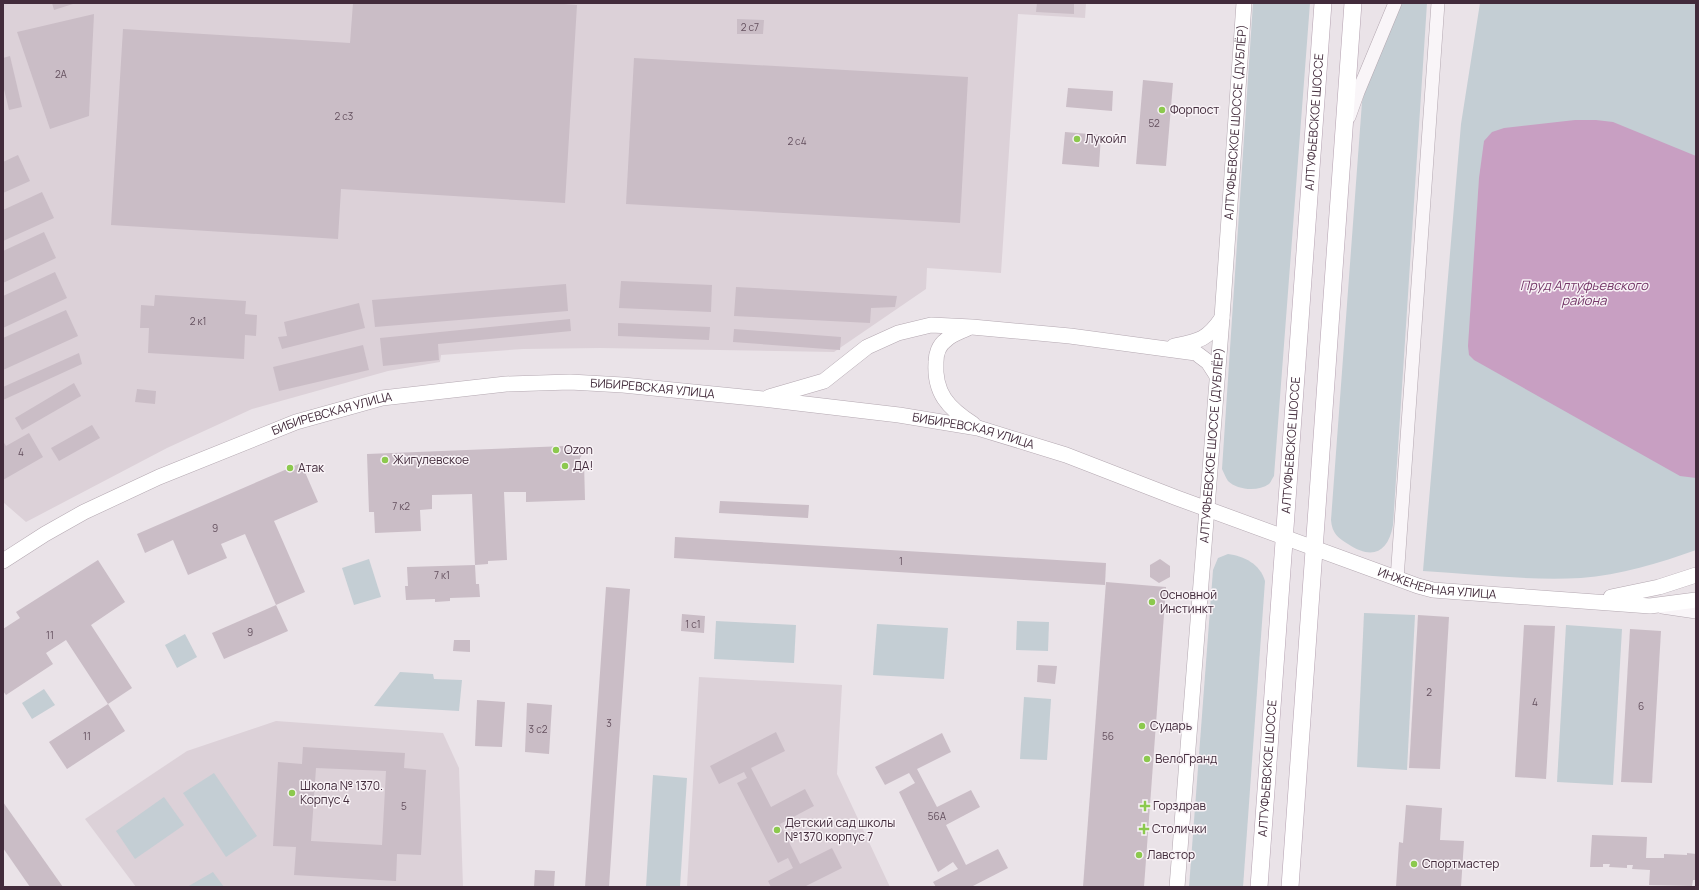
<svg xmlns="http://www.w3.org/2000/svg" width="1699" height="890" font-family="Manrope,sans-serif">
<rect width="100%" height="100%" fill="#eae3e8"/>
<g fill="#dcd1d8">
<polygon points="3,3 1086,3 1085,18 1018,14 1001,273 927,268 926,289 834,352 600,348 523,349 441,355 440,362 388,371 252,409 167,448 26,522 3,502"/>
<polygon points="699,677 842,685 837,774 890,887 687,887"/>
<polygon points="276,721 443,733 459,768 463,887 136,887 85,819 187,751"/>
</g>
<g fill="#c4ced4">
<path d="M1253,3H1310L1274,476C1272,479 1271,482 1269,484C1258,492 1237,490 1228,481C1226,478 1224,473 1222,469Z"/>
<path d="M1400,3H1427L1393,525C1388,553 1372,560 1348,544C1338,538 1332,533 1331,520L1362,102L1367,82Z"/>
<path d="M1480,3L1696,4V550C1660,563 1620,575 1581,578C1529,581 1476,574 1423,571L1461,124Z"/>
<path d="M1228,554C1244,556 1260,564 1265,581L1243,887H1189L1213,570L1218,558Z"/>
<polygon points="369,559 381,597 354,605 342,568"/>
<polygon points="1364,613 1415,615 1407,770 1357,767"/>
<polygon points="716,621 796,625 794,663 714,659"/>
<polygon points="1017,621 1049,622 1048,651 1016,650"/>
<polygon points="877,624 948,628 944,679 873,675"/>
<polygon points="1566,625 1622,629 1613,785 1557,782"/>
<polygon points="185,634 197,657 177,668 165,645"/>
<polygon points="400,672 433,674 434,679 462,680 459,711 374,706"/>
<polygon points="44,689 55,705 32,719 22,703"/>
<polygon points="1024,697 1051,699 1047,760 1020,759"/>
<polygon points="214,773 257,836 226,857 183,793"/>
<polygon points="653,775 687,778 680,887 646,887"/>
<polygon points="164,797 184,825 135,859 116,831"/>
<polygon points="213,872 224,887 187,887"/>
</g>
<polygon fill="#c89fc2" points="1575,120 1596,120 1613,122 1696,156 1696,478 1680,476 1474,360 1469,355 1468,346 1479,178 1484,141 1492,132 1504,128"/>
<g fill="#cabdc6" fill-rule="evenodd">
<polygon points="52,3 76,3 54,10"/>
<polygon points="353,3 551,3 577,5 565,203 341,189 338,239 111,225 123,29 350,43"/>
<polygon points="1037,3 1074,3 1074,14 1036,12"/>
<polygon points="94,14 89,116 50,129 17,32"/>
<polygon points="737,19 764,20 763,34 737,34"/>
<polygon points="10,56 22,107 9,110 3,85 3,58"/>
<polygon points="634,58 968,77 960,223 626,204"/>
<polygon points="1143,80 1173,83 1166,166 1136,164"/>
<polygon points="1068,88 1113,91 1112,111 1066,107"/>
<polygon points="1065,132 1101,135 1099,167 1062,164"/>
<polygon points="18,155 30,181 3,193 3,162"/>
<polygon points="42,192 54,218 3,241 3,210"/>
<polygon points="44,232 56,258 3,283 3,251"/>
<polygon points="55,272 67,298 3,328 3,296"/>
<polygon points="621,281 712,285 711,312 619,308"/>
<polygon points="566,284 568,311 375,327 372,300"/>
<polygon points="736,287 897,296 895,307 871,308 870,323 734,316"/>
<polygon points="155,295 246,301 245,314 257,315 256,336 245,335 244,359 148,353 149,328 140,328 141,305 154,306"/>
<polygon points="359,303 365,328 282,349 278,337 287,336 284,322"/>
<polygon points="66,310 78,336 3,370 3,338"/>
<polygon points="570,319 571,331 438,344 439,360 383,366 380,338"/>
<polygon points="618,323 710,327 709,340 618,336"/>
<polygon points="734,329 841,337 840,350 733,342"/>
<polygon points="363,345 369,370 279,391 273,367"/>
<polygon points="79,353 82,364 3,400 3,387"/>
<polygon points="74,383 81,396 22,430 15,418"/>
<polygon points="137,389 156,391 155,404 135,402"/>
<polygon points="92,425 100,438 59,461 51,448"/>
<polygon points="29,433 43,457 3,480 3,441 6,446"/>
<polygon points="565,446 565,450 569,450 571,447 582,455 580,458 580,462 584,462 585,500 526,502 526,492 504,492 507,560 488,561 488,564 475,565 472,494 432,495 432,509 420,510 421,531 375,533 374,512 369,512 367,454"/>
<polygon points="301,463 318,502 274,521 305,592 276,605 245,534 221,544 227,558 188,575 173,540 145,553 137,534"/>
<polygon points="720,501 809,505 808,518 719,513"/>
<polygon points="675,537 1106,563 1105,585 674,558"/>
<polygon points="1160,559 1170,566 1170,577 1159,583 1150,577 1150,565"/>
<polygon points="98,560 125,602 91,625 132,688 108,704 66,640 46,653 53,664 6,695 3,691 3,629 20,618 16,612"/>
<polygon points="475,565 476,584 479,584 480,597 450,598 450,601 435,602 435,599 406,600 405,586 408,586 407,567"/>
<polygon points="1106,582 1166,587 1144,887 1083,887"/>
<polygon points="606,587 630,589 615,797 609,887 585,887"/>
<polygon points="276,605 288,631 224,659 212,633"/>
<polygon points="682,614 705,616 704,633 681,631"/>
<polygon points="1418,615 1449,617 1440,769 1409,768"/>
<polygon points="1524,625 1555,626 1546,779 1515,777"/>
<polygon points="1630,629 1661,631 1652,783 1621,782"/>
<polygon points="454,640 470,640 470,652 453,651"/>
<polygon points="1038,665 1057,666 1055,684 1037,682"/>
<polygon points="477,700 505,702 502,747 475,746"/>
<polygon points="527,703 552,705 549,754 525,752"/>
<polygon points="108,704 125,731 67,769 49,742"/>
<polygon points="776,732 785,751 751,768 771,807 805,789 814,806 780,824 800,864 832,848 842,868 804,887 771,887 768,881 793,868 788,858 778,863 737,783 747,778 744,772 719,784 710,766"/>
<polygon points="942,733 951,752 917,769 937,807 971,790 980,807 946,825 966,865 998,849 1008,868 971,887 936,887 933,882 958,869 953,862 938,872 899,792 915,783 909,773 885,785 875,767"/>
<path d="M303,747L405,753L404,768L426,770L421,855L397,854L396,881L294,875L296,847L273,846L278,762L302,764ZM316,768L386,771L382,845L311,841Z"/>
<polygon points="3,802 63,887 30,887 3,848"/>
<polygon points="1406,805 1442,808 1440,840 1464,841 1461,887 1396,887 1399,842 1403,843"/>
<polygon points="1592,835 1647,837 1646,858 1664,858 1664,854 1687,855 1687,853 1696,854 1696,880 1693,880 1692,886 1649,885 1650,870 1632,869 1633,865 1627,865 1627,868 1609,867 1610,864 1603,864 1603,867 1590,867"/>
<polygon points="535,870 555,871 554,887 534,887"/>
</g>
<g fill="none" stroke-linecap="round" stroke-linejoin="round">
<defs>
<polyline id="minor" points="1662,608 1696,613"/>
<g id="tertiary">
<polyline points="1349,117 1358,92 1395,3"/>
<polyline points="1397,579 1438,3"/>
</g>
<g id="secondary">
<path d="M968,328C960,332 952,334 946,340C939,345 936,354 936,362C934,393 948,408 973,424"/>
<path d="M1174,346C1199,341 1207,340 1222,318"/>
<polyline points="769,397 824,381 867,347 898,333 931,325 972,327 1070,336 1196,353 1208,362 1217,376"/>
<path id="s1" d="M3,561L45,534L84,512L159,477L296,422L382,398L506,384L570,382L623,385L763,399L899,415L978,428L1066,455L1177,498L1418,586L1433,590L1650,606L1696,600"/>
<polyline points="1611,597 1659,587 1696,575"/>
<path id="s2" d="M1177,887L1222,318L1244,3"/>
</g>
<g id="primary">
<path id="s3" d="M1259,887L1323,3"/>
<polyline points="1290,887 1353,3"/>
</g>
</defs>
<use href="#minor" stroke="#b4a8b1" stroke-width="12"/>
<use href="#tertiary" stroke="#b4a8b1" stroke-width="14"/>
<use href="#secondary" stroke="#b4a8b1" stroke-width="16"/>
<use href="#primary" stroke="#b5a2b1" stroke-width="18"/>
<use href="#minor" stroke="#f9f5f8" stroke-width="11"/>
<use href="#tertiary" stroke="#f9f5f8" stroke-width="13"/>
<use href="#secondary" stroke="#fff" stroke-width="15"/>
<use href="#primary" stroke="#fff" stroke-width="17"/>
</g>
<g fill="#8cc94e" stroke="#f8f2f6" stroke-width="1.5">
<circle cx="1162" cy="110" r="4"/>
<circle cx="1077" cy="139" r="4"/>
<circle cx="556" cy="450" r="4"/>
<circle cx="385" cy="460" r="4"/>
<circle cx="565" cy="466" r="4"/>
<circle cx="290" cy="468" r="4"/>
<circle cx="1152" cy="602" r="4"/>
<circle cx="1142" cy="726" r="4"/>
<circle cx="1147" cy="759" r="4"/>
<circle cx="292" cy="793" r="4"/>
<path d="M1143 800h4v4h4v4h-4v4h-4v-4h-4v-4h4z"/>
<path d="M1142 823h4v4h4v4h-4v4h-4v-4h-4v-4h4z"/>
<circle cx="777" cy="830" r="4"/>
<circle cx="1139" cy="855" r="4"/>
<circle cx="1414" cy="864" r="4"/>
</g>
<g text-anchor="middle" stroke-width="3" stroke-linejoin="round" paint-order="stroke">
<g font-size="10" fill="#64505e">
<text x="750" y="31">2 с7</text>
<text x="61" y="78">2А</text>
<text x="344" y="120">2 с3</text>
<text x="1154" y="127">52</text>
<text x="797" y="145">2 с4</text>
<text x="198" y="325">2 к1</text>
<text x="21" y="456">4</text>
<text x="401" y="510">7 к2</text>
<text x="215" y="532">9</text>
<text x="901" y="565">1</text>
<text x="442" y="579">7 к1</text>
<text x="693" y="628">1 с1</text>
<text x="250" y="636">9</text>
<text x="50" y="639">11</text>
<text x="1429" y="696">2</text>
<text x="1535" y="706">4</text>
<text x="1641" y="710">6</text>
<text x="609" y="727">3</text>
<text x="538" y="733">3 с2</text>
<text x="87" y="740">11</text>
<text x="1108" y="740">56</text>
<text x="404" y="810">5</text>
<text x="937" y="820">56А</text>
</g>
<g font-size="12" fill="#422b3b" stroke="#f8f2f6" text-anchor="start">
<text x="1170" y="114">Форпост</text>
<text x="1085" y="143">Лукойл</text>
<text x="564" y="454">Ozon</text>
<text x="393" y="464">Жигулевское</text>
<text x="573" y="470">ДА!</text>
<text x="298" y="472">Атак</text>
<text x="1160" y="599">Основной<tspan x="1160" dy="14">Инстинкт</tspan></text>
<text x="1150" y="730">Сударь</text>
<text x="1155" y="763">ВелоГранд</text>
<text x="300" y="790">Школа № 1370.<tspan x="300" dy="14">Корпус 4</tspan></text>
<text x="1153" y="810">Горздрав</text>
<text x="785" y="827">Детский сад школы<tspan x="785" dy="14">№1370 корпус 7</tspan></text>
<text x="1152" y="833">Столички</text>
<text x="1147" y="859">Лавстор</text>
<text x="1422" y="868">Спортмастер</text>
</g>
<g font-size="12" fill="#422b3b" stroke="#f8f2f6">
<text dy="4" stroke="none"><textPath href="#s2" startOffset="767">АЛТУФЬЕВСКОЕ ШОССЕ (ДУБЛЁР)</textPath></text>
<text dy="4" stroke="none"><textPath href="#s3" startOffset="767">АЛТУФЬЕВСКОЕ ШОССЕ</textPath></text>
<text dy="4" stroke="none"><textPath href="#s1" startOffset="686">БИБИРЕВСКАЯ УЛИЦА</textPath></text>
<text dy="4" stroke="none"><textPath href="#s1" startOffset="362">БИБИРЕВСКАЯ УЛИЦА</textPath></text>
<text dy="4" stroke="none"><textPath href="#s1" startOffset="1010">БИБИРЕВСКАЯ УЛИЦА</textPath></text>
<text dy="4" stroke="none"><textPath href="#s2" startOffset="443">АЛТУФЬЕВСКОЕ ШОССЕ (ДУБЛЁР)</textPath></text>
<text dy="4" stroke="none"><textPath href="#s3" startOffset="443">АЛТУФЬЕВСКОЕ ШОССЕ</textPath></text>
<text dy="4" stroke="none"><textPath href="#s1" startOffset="1500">ИНЖЕНЕРНАЯ УЛИЦА</textPath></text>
<text dy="4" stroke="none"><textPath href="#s3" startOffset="119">АЛТУФЬЕВСКОЕ ШОССЕ</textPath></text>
</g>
<g font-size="13" font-style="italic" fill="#743768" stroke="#f8f2f6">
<text x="1584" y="290">Пруд Алтуфьевского<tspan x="1584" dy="15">района</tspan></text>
</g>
</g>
<rect width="1699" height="890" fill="none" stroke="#422b3b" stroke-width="8"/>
</svg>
